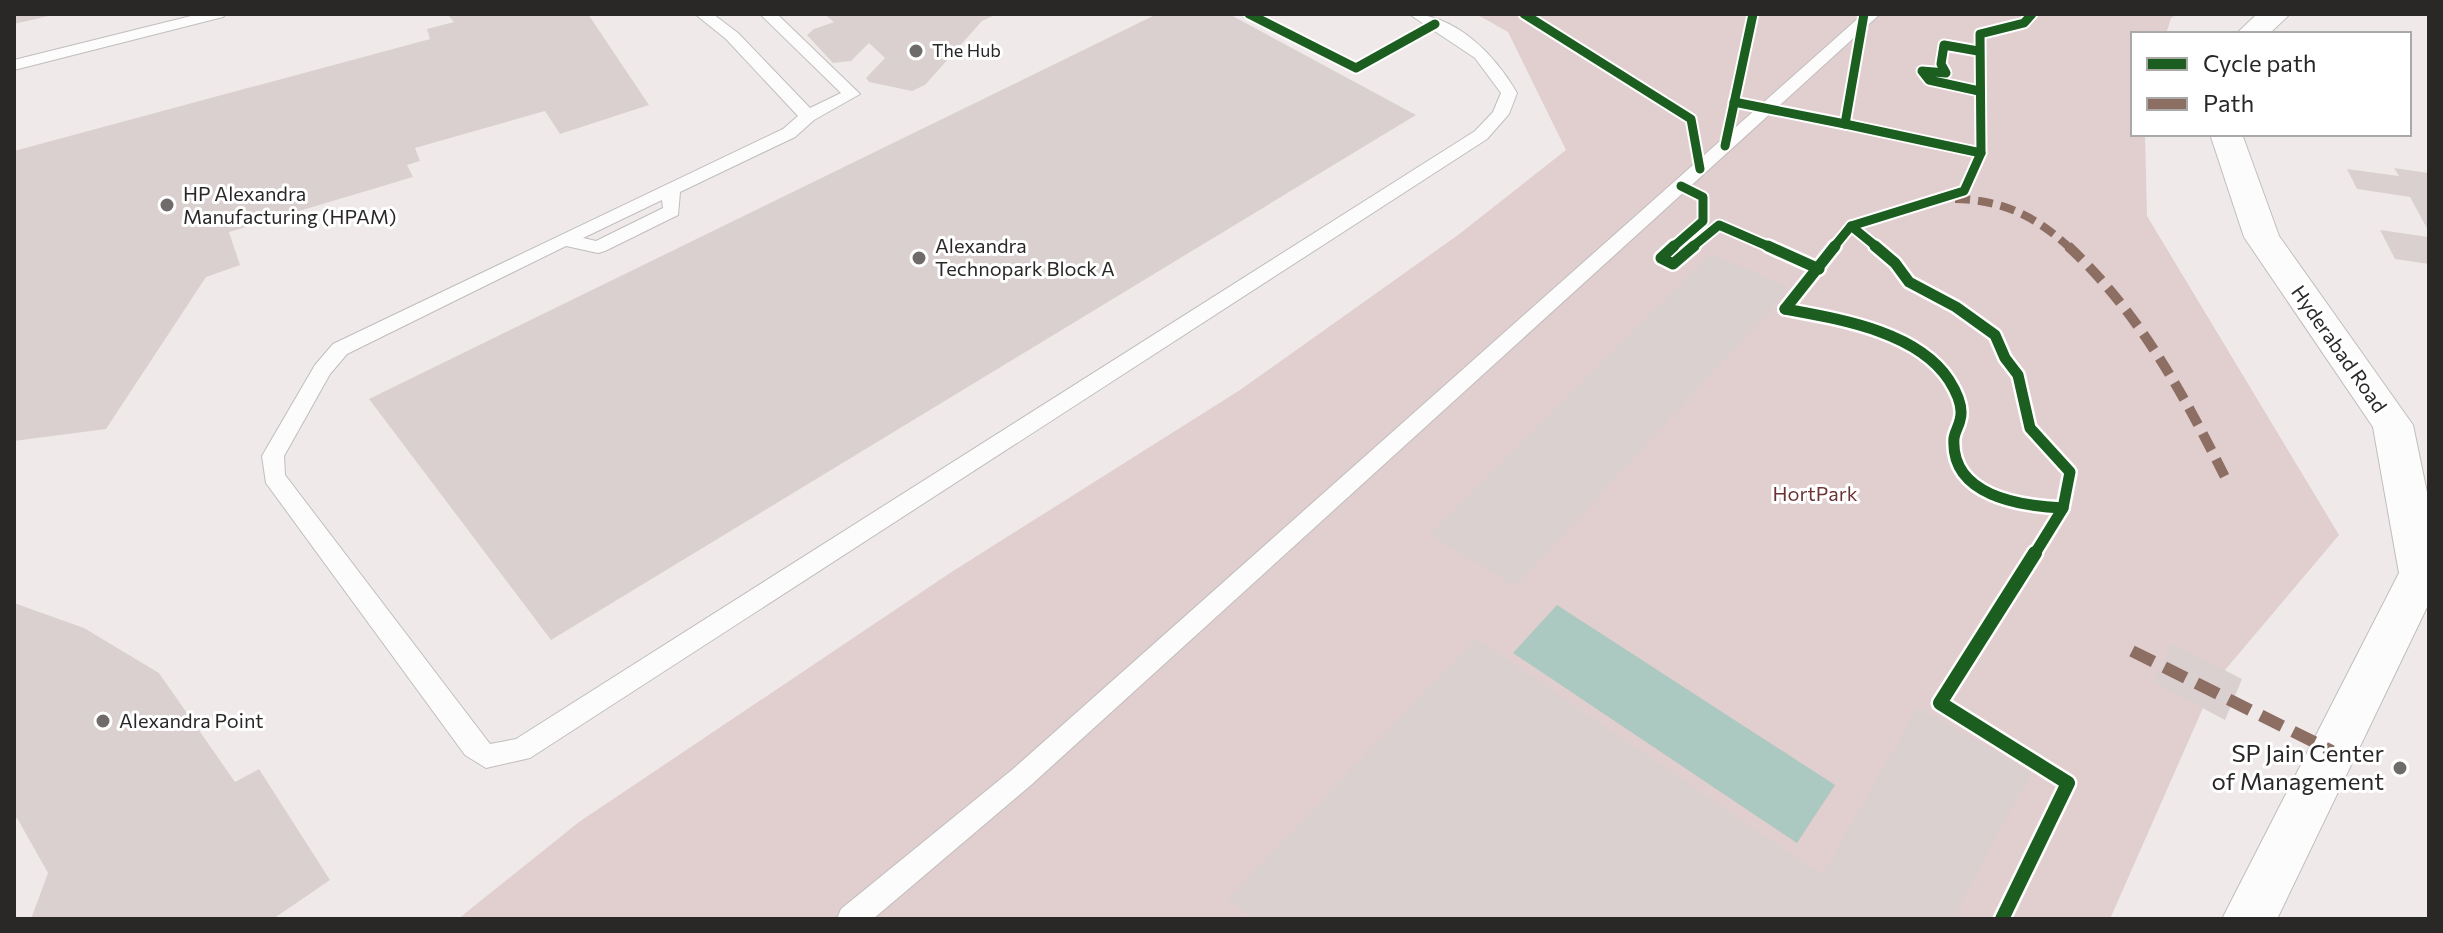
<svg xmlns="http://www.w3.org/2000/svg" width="2443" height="933" font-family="Commissioner,sans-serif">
<rect width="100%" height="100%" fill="#efeae9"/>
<polygon fill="#e1cece" points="1476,14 2178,14 2171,18 2166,34 2133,34 2133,134 2145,134 2147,216 2339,535 2214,683 2110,919 458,919 579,822 950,573 1240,390 1458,235 1566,150 1508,32"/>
<polygon fill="#abc8c1" points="1557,605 1835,785 1797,843 1513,653"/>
<g fill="#dbd0d0">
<polygon points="14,14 53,14 53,15 14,24"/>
<polygon points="447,14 588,14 649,105 560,134 545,111 415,148 420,161 407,165 413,177 229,232 240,265 206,277 106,429 14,441 14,151 430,39 427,29 454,22"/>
<polygon points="824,14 997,14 982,21 925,85 912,91 869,82 866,78 885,58 869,43 851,61 833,63 807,35 814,29 834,22"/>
<polygon points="1157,14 1229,14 1416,115 551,640 369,399"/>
<polygon points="2394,168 2429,173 2429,232 2410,197 2357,189 2347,169 2399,176"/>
<polygon points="2380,230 2429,237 2429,264 2395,259"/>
<polygon points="1712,253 1789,289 1515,587 1430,534"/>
<polygon points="14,603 84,628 159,673 235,782 259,769 330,880 273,919 31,919 48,873 17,818 14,820"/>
<polygon points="1476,638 1822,875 1918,707 2031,773 1952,919 1251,919 1228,899"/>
<polygon points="2172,643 2242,679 2225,720 2154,682"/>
</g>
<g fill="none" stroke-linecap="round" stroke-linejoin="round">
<defs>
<g id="service">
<polygon points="199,14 226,14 223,17 14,70 14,60"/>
<path d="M695,14H713L738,33L810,108L841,93L760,14H777L860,94L814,120L795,137L680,192L678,215L605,251L598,253L566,246L347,354L330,374L284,456L285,475L490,744L516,739L1475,131L1493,112L1501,93L1475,58L1409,14C1456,14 1495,55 1517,93L1509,114L1487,139L530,758L486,768L465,755L266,483L262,456L315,365L333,344L783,129L798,116L726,39ZM662,200L663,208L596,241L583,238Z"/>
<polygon points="1863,14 1880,14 1031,785 873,919 837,919 841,909 1013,769"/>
</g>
<g id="minor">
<polygon points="2257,14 2290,14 2269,34 2236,34"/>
<polygon points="2210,134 2242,134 2279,236 2413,425 2429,502 2429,603 2277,919 2222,919 2399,573 2373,427 2244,237"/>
</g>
</defs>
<use href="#service" stroke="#c1bdbd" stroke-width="2"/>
<use href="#minor" stroke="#c1bdbd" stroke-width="2"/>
<use href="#service" fill="#fdfcfc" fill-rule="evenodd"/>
<use href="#minor" fill="#fdfcfc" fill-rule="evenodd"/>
<path stroke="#8d6e63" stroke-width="8" stroke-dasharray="15 8" stroke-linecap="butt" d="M1955,199C2003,200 2035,216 2070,248"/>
<path stroke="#8d6e63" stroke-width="10" stroke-dasharray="19 10" stroke-linecap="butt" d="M2068,246C2138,311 2183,393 2225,477"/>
<polyline stroke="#8d6e63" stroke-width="12" stroke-dasharray="24 12" stroke-linecap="butt" points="2132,651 2332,751"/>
<defs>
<g id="cycleway-far2">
<polyline points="1249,14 1356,68 1435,24"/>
<polyline points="1524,14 1691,119 1700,169"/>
<polyline points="1864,14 1845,124 1981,153"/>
<polyline points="1978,51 1944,45 1941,64 1946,73 1922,71 1929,80 1979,91"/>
<polyline points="1734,102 1845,124"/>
<polyline points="1725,146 1753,14"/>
<polyline points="1851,226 1878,248"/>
<polyline points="1672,248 1703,221 1703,197 1681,186"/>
<polyline points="1691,248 1719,225 1772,248"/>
<polyline points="1833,248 1851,226 1964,191 1981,153 1980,34 2024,23 2032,14"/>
</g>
<g id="cycleway-far1">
<polyline points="1674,246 1661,258 1673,264 1694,246"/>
<polyline points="1768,246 1819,269"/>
<polyline points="1875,246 1895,263 1909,282 1956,307 1995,335 2005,358 2018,375 2030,428 2070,472 2063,508 2034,555"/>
<polyline points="1785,309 1835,246"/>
<path d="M1785,309C1838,319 1917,331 1949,380C1956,391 1964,407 1960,420C1959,426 1955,431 1954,438C1950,496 2020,506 2063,508"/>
</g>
<polyline id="cycleway" points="2002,919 2068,783 1940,703 2035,553"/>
</defs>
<use href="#cycleway-far2" stroke="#fff" stroke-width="13"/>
<use href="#cycleway-far1" stroke="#fff" stroke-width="16"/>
<use href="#cycleway" stroke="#fff" stroke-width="19"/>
<use href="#cycleway-far2" stroke="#1b5e20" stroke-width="9"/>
<use href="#cycleway-far1" stroke="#1b5e20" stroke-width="11"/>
<use href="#cycleway" stroke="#1b5e20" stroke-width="14"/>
</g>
<g fill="#6f6b6b" stroke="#fff" stroke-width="3">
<circle cx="916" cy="51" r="8"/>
<circle cx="167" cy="205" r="8"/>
<circle cx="919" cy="258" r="8"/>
<circle cx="103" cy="721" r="8"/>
<circle cx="2400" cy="768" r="8"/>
</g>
<g text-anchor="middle" stroke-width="6" stroke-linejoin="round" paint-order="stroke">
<g font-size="18" fill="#2a2727" stroke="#fff" text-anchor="start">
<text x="932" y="57">The Hub</text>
</g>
<g font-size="20" fill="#2a2727" stroke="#fff" text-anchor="start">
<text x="183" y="201">HP Alexandra<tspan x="183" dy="23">Manufacturing (HPAM)</tspan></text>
<text x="935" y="253">Alexandra<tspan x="935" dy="23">Technopark Block A</tspan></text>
<text x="119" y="728">Alexandra Point</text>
</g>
<g font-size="20" fill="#2a2727" stroke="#fff">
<text transform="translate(2339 349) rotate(55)" y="7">Hyderabad Road</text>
</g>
<g font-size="20" fill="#6b3434" stroke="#fff">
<text x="1815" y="501">HortPark</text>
</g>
<g font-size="24" fill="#2a2727" stroke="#fff" text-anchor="end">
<text x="2384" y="762">SP Jain Center<tspan x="2384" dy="28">of Management</tspan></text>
</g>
</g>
<rect width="2443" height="933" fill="none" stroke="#2a2727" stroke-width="32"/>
<rect x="2131" y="32" width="280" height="104" fill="#ffffff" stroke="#aaa9a9" stroke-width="2"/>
<rect x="2147" y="58" width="40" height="12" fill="#1b5e20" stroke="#aaa9a9" stroke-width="2"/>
<text x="2203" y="72" font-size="24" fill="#2a2727">Cycle path</text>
<rect x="2147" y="98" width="40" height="12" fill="#8d6e63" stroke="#aaa9a9" stroke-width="2"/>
<text x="2203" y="112" font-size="24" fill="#2a2727">Path</text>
</svg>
